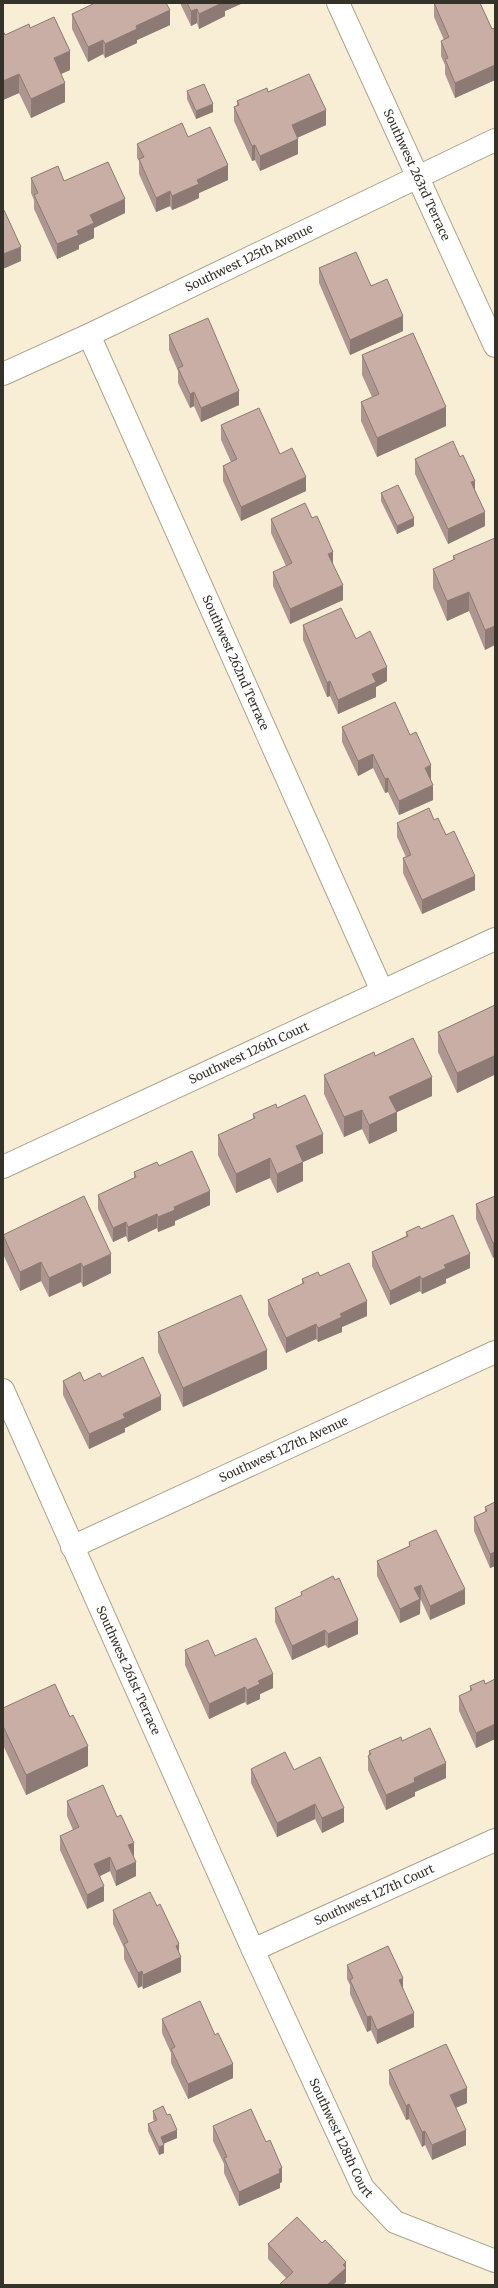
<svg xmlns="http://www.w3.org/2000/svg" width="498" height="2288" font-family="Merriweather,serif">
<rect width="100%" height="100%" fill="#f7eed5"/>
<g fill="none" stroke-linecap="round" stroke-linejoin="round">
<defs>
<g id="minor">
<path id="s1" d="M338,3L495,346"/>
<path id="s2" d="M89,335L382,991"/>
<path id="s3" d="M3,374L89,335L495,140"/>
<path id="s4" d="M3,1167L495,939"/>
<path id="s5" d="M3,1390L253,1950L363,2188L395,2222L495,2261"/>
<path id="s6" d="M72,1547L495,1352"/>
<path id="s7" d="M253,1950L495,1840"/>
</g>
</defs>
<use href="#minor" stroke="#aba38c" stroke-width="24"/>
<use href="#minor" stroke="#fff" stroke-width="22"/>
</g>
<g fill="#ad968f">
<polygon points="94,3 166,3 170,25 137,40 137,43 105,58 103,54 88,62 72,29 72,14 94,4"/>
<polygon points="180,3 243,3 225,11 225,16 199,29 197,23 191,26"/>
<polygon points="434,3 480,3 492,29 495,28 495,80 455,98 445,74 445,65 441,56 441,41 444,40 434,17"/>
<polygon points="30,28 70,70 61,74 65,102 31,118 19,93 3,100 3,31 5,35"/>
<polygon points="187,91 213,112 196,119 187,99"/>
<polygon points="268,92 326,125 297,138 298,154 260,171 255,160 252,161 234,121 234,107 237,105 237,101"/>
<polygon points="188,137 228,180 199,193 199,198 185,205 172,210 170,206 156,212 139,174 139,161 137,158 137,144"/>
<polygon points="31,178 64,181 125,213 94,228 94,238 79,245 79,249 57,259 34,209 34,200 31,193"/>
<polygon points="319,268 371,286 403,331 350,355 319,283"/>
<polygon points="169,335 239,405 201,422 194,406 190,408 178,383 178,371 169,350"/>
<polygon points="362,355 446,426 377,457 361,421 361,402 372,397 362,375"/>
<polygon points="221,425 280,454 306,491 241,521 223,481 223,466 231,462 221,440"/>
<polygon points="415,459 475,490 485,526 448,544 415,474"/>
<polygon points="381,493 414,526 397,534 381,501"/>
<polygon points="271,519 333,564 343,600 290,624 273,586 273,572 286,566 271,533"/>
<polygon points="495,538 485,650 469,611 447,621 433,588 433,569 453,560 453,556"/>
<polygon points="303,625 356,639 387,681 376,687 376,697 338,714 330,696 327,697 303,640"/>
<polygon points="342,727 431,780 433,800 399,815 388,792 385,793 373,768 358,776 342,742"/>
<polygon points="434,820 446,835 475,890 422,914 403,873 403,858 406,857 397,837 397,823"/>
<polygon points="495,1005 495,1078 494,1075 457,1093 438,1052 438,1032"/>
<polygon points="375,1056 432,1096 397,1112 397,1131 369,1144 362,1129 344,1137 324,1094 324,1075"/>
<polygon points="277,1108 323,1153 303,1162 303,1181 277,1193 270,1178 236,1193 218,1155 218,1135 253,1119 253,1114"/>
<polygon points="159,1166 210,1205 175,1221 175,1225 158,1232 157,1228 128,1242 126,1236 113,1242 98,1209 98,1195 134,1178 134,1172"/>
<polygon points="495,1196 493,1258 476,1219 476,1204"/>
<polygon points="421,1229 470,1268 446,1279 446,1283 422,1294 420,1291 390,1305 372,1266 372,1252 406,1236 406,1232"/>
<polygon points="3,1235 111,1273 83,1287 81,1282 49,1297 41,1281 20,1291 3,1254"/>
<polygon points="320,1276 367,1316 342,1327 342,1332 318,1342 316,1339 286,1353 268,1315 268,1300 302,1284 302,1279"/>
<polygon points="158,1332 267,1369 183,1407 158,1352"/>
<polygon points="102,1377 161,1410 125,1428 125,1432 89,1449 63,1395 63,1381 84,1381"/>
<polygon points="495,1502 495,1566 490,1568 474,1531 474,1517 485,1512 485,1507"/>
<polygon points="409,1542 465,1604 430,1620 421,1600 420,1600 420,1614 400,1623 377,1576 377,1561 409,1546"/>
<polygon points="301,1592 358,1634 328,1648 325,1645 292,1660 275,1622 275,1608 301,1596"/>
<polygon points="185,1650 215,1656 273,1688 260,1694 260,1699 247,1705 245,1702 209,1719 185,1665"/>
<polygon points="495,1679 495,1739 476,1748 459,1711 459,1696 470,1691 470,1686 485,1684"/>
<polygon points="3,1708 88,1766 26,1795 3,1745"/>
<polygon points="402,1741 446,1778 415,1792 415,1796 386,1810 368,1770 368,1756 369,1755 369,1751"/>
<polygon points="251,1769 294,1770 344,1822 322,1833 315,1819 277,1837 251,1783"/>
<polygon points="67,1801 134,1856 136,1876 116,1886 110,1871 100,1876 104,1901 87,1909 60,1850 60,1836 73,1830 67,1816"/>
<polygon points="113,1910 181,1972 143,1989 142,1986 138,1988 124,1959 124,1948 113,1924"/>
<polygon points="347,1965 403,1988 414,2027 377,2044 371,2030 367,2032 350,1994 350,1985 347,1979"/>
<polygon points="162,2019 233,2078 188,2099 171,2063 171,2053 162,2033"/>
<polygon points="389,2070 467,2103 456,2108 466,2145 432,2160 425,2145 422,2147 409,2119 406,2120 389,2084"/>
<polygon points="153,2111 177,2138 164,2143 164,2153 159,2155 148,2131 148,2124 154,2121 153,2119"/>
<polygon points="213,2126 282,2182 280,2183 280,2188 239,2206 224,2173 224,2164 213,2141"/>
<polygon points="268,2244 346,2277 346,2282 343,2285 279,2285 286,2278 268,2259"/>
</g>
<g fill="#8d7a74">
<polygon points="222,3 243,3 225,11 225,16 199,29 199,14"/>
<polygon points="197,9 197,23 191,26 191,11"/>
<polygon points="170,10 170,25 137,40 137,43 105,58 105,44 136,26"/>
<polygon points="103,40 103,54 88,62 88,47"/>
<polygon points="70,51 70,70 54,77 54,58"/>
<polygon points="495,65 495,80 455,98 455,83"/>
<polygon points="19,74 19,93 3,100 3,81"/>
<polygon points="65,83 65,102 31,118 31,99"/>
<polygon points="213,104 213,112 196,119 196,111"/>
<polygon points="326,110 326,125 292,140 292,125"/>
<polygon points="298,139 298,154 260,171 260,156"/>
<polygon points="255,145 255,160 252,161 252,146"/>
<polygon points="228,165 228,180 199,193 199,198 172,210 172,196 197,180"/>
<polygon points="170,191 170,206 156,212 156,198"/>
<polygon points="125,199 125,213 94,228 94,238 79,245 79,249 57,259 57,244 77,231 90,215"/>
<polygon points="21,247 21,261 3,269 3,254"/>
<polygon points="403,316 403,331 350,355 350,340"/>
<polygon points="239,391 239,405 201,422 201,408"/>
<polygon points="194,392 194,406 190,408 190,394"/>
<polygon points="446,407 446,426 377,457 377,438"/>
<polygon points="306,477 306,491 241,521 241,507"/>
<polygon points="475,481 475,495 471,482"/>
<polygon points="485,512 485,526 448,544 448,529"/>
<polygon points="414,518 414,526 397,534 397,526"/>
<polygon points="333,552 333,566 328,554"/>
<polygon points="343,585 343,600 290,624 290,609"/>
<polygon points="469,592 469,611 447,621 447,601"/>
<polygon points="495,626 495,645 485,650 485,630"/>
<polygon points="387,667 387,681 376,687 376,697 338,714 338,700 372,674"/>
<polygon points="330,681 330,696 327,697 327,683"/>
<polygon points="373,754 373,768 358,776 358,761"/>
<polygon points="431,765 431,780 425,783 425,768"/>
<polygon points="388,778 388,792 385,793 385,779"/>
<polygon points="433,785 433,800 399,815 399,801"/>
<polygon points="475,876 475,890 422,914 422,900"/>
<polygon points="494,1056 494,1075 457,1093 457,1073"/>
<polygon points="432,1077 432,1096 397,1112 397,1131 369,1144 369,1125 389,1097"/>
<polygon points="362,1110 362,1129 344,1137 344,1117"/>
<polygon points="323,1134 323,1153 303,1162 303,1181 277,1193 277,1174 296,1146"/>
<polygon points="270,1158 270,1178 236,1193 236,1174"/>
<polygon points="210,1191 210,1205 175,1221 175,1225 158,1232 158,1217 174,1207"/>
<polygon points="157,1214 157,1228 128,1242 128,1227"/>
<polygon points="126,1222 126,1236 113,1242 113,1228"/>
<polygon points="495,1242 495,1257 493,1258 493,1243"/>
<polygon points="111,1254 111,1273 83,1287 83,1267"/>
<polygon points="470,1254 470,1268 446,1279 446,1283 422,1294 422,1279 444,1265"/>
<polygon points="41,1262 41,1281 20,1291 20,1272"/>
<polygon points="81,1263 81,1282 49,1297 49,1278"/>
<polygon points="420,1276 420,1291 390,1305 390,1291"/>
<polygon points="367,1301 367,1316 342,1327 342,1332 318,1342 318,1328 340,1314"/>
<polygon points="316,1324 316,1339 286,1353 286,1338"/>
<polygon points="267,1350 267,1369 183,1407 183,1388"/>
<polygon points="161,1396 161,1410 125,1428 125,1432 89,1449 89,1434 123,1414"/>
<polygon points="495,1552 495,1566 490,1568 490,1554"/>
<polygon points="421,1585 420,1614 400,1623 400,1609 414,1588"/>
<polygon points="465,1589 465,1604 430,1620 430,1606"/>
<polygon points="358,1620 358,1634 328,1648 328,1634"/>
<polygon points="325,1630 325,1645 292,1660 292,1646"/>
<polygon points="273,1674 273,1688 260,1694 260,1699 247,1705 247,1690 258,1681"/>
<polygon points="245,1687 245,1702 209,1719 209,1704"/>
<polygon points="495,1724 495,1739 476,1748 476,1733"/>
<polygon points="88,1746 88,1766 26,1795 26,1775"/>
<polygon points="446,1763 446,1778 415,1792 415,1796 386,1810 386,1795 414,1778"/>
<polygon points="315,1804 315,1819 277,1837 277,1823"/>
<polygon points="344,1808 344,1822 322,1833 322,1818"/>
<polygon points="134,1843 134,1857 128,1845"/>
<polygon points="110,1857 110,1871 94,1879 94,1864"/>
<polygon points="136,1862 136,1876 116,1886 116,1871"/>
<polygon points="104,1886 104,1901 87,1909 87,1895"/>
<polygon points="179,1944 179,1958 181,1957 181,1972 143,1989 143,1975 176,1946"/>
<polygon points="142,1971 142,1986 138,1988 138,1973"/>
<polygon points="403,1978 403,1993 399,1980"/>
<polygon points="414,2013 414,2027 377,2044 377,2030"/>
<polygon points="371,2016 371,2030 367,2032 367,2017"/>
<polygon points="233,2064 233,2078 188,2099 188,2084"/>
<polygon points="467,2088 467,2103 450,2110 450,2095"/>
<polygon points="409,2104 409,2119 406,2120 406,2106"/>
<polygon points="177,2130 177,2138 161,2145 161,2137"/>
<polygon points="466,2130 466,2145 432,2160 432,2145"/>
<polygon points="425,2131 425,2145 422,2147 422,2132"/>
<polygon points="164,2145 164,2153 159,2155 159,2147"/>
<polygon points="282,2168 282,2182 280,2183 280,2188 239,2206 239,2192"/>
<polygon points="346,2262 346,2282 343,2285 327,2285"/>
</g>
<g fill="#c9aea6" stroke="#8d7a74">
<polygon points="95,3 166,3 170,10 136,26 137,29 105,44 103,40 88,47 72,14"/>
<polygon points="187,3 222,3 199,14 197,9 191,11"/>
<polygon points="434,3 480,3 492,29 495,28 495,65 455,83 445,59 448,58 441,41 449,37"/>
<polygon points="54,17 70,51 54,58 65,83 31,99 19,74 3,81 3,31 5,35 29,24 30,28"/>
<polygon points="309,74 326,110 292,125 298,139 260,156 255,145 252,146 234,107 239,105 237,101 267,88 268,92"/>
<polygon points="204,84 213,104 196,111 187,91"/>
<polygon points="182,123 188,137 210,127 228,165 197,180 199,184 185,190 172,196 170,191 156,198 139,159 144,157 137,144"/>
<polygon points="108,162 125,199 90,215 94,223 77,231 79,235 57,244 34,195 38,193 31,178 58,166 64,181"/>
<polygon points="3,210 4,210 21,247 3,254"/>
<polygon points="356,252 371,286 387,279 403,316 350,340 319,268"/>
<polygon points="208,318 239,391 201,408 194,392 190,394 178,368 183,366 169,335"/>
<polygon points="413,333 446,407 377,438 361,402 379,394 362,355"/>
<polygon points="259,408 280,454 292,448 306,477 241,507 223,466 237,459 221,425"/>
<polygon points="453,441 460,457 463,455 475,481 471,482 485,512 448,529 415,459"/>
<polygon points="398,485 414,518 397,526 381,493"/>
<polygon points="305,503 312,518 317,516 333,552 328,554 343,585 290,609 273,572 292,563 271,519"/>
<polygon points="495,538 495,626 485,630 469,592 447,601 433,569 455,559 453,556"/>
<polygon points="341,608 356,639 370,631 387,667 372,674 376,682 338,700 330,681 327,683 303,625"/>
<polygon points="395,702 410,735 416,732 431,765 425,768 433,785 399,801 388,778 385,779 373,754 358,761 342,727"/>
<polygon points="429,808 434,820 438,818 446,835 454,831 475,876 422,900 403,858 411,855 397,823"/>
<polygon points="495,1005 495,1059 494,1056 457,1073 438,1032"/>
<polygon points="413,1038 432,1077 389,1097 397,1112 369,1125 362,1110 344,1117 324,1075 374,1052 375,1056"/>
<polygon points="305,1095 323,1134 296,1146 303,1162 277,1174 270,1158 236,1174 218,1135 255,1118 253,1114 276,1104 277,1108"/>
<polygon points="192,1151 210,1191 174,1207 175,1210 158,1217 157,1214 128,1227 126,1222 113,1228 98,1195 136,1177 134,1172 157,1162 159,1166"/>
<polygon points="84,1196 111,1254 83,1267 81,1263 49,1278 41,1262 20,1272 3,1235"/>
<polygon points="495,1196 495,1242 493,1243 476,1204"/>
<polygon points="453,1215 470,1254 444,1265 446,1268 422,1279 420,1276 390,1291 372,1252 408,1236 406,1232 419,1226 421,1229"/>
<polygon points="349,1263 367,1301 340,1314 342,1317 318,1328 316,1324 286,1338 268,1300 304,1283 302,1279 318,1272 320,1276"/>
<polygon points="241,1295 267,1350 183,1388 158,1332"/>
<polygon points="143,1357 161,1396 123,1414 125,1418 89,1434 63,1381 80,1372 84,1381 100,1373 102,1377"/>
<polygon points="495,1502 495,1552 490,1554 474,1517 487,1511 485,1507"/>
<polygon points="436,1530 465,1589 430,1606 421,1585 414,1588 420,1599 400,1609 377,1561 410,1546 409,1542"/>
<polygon points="333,1576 335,1580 339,1578 358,1620 328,1634 325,1630 292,1646 275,1608 302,1595 301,1592"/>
<polygon points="256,1638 273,1674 258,1681 260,1684 247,1690 245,1687 209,1704 185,1650 208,1640 215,1656"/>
<polygon points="495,1679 495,1724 476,1733 459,1696 472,1690 470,1686 484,1680 485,1684"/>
<polygon points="55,1684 70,1717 73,1715 88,1746 26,1775 3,1726 3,1708"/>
<polygon points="430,1728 446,1763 414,1778 415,1782 386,1795 368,1756 371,1754 369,1751 401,1737 402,1741"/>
<polygon points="285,1752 294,1770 320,1757 344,1808 322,1818 315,1804 277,1823 251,1769"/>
<polygon points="103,1785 117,1817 121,1815 134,1843 128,1845 136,1862 116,1871 110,1857 94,1864 104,1886 87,1895 60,1836 79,1827 67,1801"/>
<polygon points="150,1892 157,1906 160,1904 179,1944 176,1946 181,1957 143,1975 142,1971 138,1973 124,1944 128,1942 113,1910"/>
<polygon points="388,1946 403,1978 399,1980 414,2013 377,2030 371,2016 367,2017 350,1980 353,1978 347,1965"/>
<polygon points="200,2001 215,2035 218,2033 233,2064 188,2084 171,2049 175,2047 162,2019"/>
<polygon points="446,2044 467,2088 450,2095 466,2130 432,2145 425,2131 422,2132 409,2104 406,2106 389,2070"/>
<polygon points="163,2106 167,2115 170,2114 177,2130 161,2137 164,2145 159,2147 148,2124 157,2120 153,2111"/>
<polygon points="251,2109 266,2142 270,2140 282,2168 279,2169 280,2173 239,2192 224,2158 227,2157 213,2126"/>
<polygon points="297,2217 322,2243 325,2240 346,2262 343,2265 346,2268 327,2285 279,2285 293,2272 268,2244"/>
</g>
<g text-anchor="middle" stroke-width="3" stroke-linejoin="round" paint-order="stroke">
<g font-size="12" fill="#353229" stroke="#fff">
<text dy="4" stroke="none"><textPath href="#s1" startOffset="189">Southwest 263rd Terrace</textPath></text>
<text dy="4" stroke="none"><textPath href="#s3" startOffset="272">Southwest 125th Avenue</textPath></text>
<text dy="4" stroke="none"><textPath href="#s2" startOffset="359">Southwest 262nd Terrace</textPath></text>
<text dy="4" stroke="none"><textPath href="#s4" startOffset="271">Southwest 126th Court</textPath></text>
<text dy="4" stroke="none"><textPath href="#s6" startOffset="233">Southwest 127th Avenue</textPath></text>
<text dy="4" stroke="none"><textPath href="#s5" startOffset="307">Southwest 261st Terrace</textPath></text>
<text dy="4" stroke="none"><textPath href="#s7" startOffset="133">Southwest 127th Court</textPath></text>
<text dy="4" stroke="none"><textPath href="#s5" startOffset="821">Southwest 128th Court</textPath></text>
</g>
</g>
<rect width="498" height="2288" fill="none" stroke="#353229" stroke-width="8"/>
</svg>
